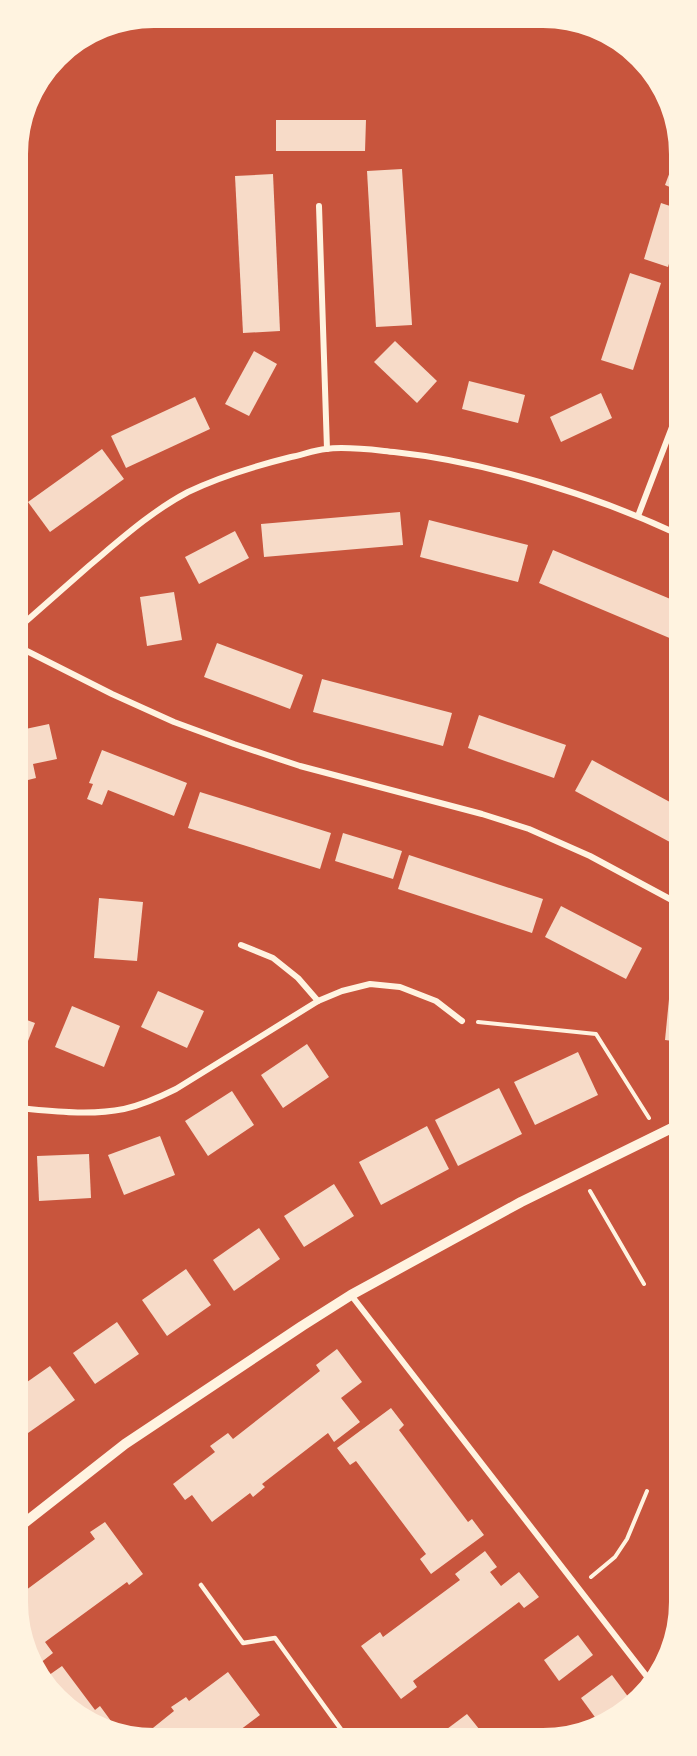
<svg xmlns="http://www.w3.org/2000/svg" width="697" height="1756" font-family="'DejaVu Sans',sans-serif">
<rect width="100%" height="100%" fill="#c8553d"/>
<g fill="#f7dbc8">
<polygon points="276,120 366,120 365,151 276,151"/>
<polygon points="679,148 679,191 665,185"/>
<polygon points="402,169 412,325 376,327 367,171"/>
<polygon points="273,174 280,331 243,333 235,176"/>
<polygon points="661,203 679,209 679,231 668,267 644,259"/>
<polygon points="630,273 661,283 633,370 601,360"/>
<polygon points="395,341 437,381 417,403 374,362"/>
<polygon points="254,351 277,364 249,416 225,404"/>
<polygon points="469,381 525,395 518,423 462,409"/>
<polygon points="601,393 612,418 561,442 550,417"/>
<polygon points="195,397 210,429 126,468 111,436"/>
<polygon points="102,449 124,479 50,532 28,502"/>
<polygon points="400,512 403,545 264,557 261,524"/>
<polygon points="429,520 528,545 518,582 420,557"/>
<polygon points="19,521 23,556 15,556 15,522"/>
<polygon points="235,531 249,558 199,584 185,557"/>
<polygon points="553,550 680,603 679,642 539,583"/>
<polygon points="174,592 182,640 147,646 140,597"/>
<polygon points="217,643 303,675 290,709 204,677"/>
<polygon points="322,679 452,713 443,746 313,712"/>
<polygon points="479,715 566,745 554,778 468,748"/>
<polygon points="49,724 57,759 33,764 36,778 16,783 16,731"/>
<polygon points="102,750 187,783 174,816 108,790 102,805 87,799 93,784 89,783"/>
<polygon points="592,760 681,808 681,848 575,791"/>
<polygon points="200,792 331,833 320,869 188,828"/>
<polygon points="343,833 402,851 393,879 335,861"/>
<polygon points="409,855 543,899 532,933 398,889"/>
<polygon points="99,898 143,902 137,961 94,958"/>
<polygon points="561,906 642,948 626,979 545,937"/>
<polygon points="671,979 681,980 682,1042 665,1040"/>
<polygon points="158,991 204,1011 187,1048 141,1027"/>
<polygon points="72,1006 120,1026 104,1067 55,1047"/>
<polygon points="16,1016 35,1023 17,1069"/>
<polygon points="307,1044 329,1077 283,1108 261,1075"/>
<polygon points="578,1052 598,1095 535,1125 514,1082"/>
<polygon points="499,1088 522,1134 458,1166 435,1120"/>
<polygon points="232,1091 254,1125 208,1156 185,1121"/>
<polygon points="427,1126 449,1169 381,1205 359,1162"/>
<polygon points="160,1136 175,1175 124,1195 108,1155"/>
<rect x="17" y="1154" width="3" height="42"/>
<polygon points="89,1154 91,1198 39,1201 37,1156"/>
<polygon points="334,1184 354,1216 304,1247 284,1216"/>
<polygon points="259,1228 280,1259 234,1291 213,1260"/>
<polygon points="186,1269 211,1305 167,1336 142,1300"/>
<polygon points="117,1322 139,1354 95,1384 73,1353"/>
<polygon points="337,1349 362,1382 341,1398 360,1422 334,1442 328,1433 262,1484 265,1487 253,1497 250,1493 212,1522 192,1495 185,1500 173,1484 215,1452 210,1446 228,1433 233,1439 320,1371 316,1365"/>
<polygon points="50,1366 75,1400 28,1433 18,1418 17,1389"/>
<polygon points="391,1408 404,1425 399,1430 468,1522 472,1519 484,1535 431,1574 420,1559 426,1554 356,1461 350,1465 337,1448"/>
<polygon points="105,1522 143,1574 129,1585 127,1582 45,1642 53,1653 35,1667 18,1638 18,1596 95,1539 90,1532"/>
<polygon points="485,1551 497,1567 490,1572 501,1586 519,1572 539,1597 524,1608 519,1602 413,1681 417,1687 401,1699 361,1646 380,1632 383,1637 460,1580 455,1574"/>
<polygon points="578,1635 593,1655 559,1681 544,1660"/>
<polygon points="62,1666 95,1710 100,1706 111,1721 103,1727 55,1702 42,1680"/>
<polygon points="228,1672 260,1715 228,1739 138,1740 174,1711 171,1707 186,1697 189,1701"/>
<polygon points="612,1675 632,1702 600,1724 581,1698"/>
<polygon points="467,1714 484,1735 480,1738 435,1738"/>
</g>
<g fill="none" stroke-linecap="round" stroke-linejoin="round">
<g stroke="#fff3e0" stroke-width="4">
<polyline points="236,14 306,24 437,15"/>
<polyline points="478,1022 596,1034 649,1118"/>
<polyline points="590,1191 644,1284"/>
<polyline points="591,1577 615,1557 627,1539 647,1491"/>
</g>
<polyline stroke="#fff3e0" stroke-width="4.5" points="201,1585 243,1643 275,1638 348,1739"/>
<g stroke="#fff3e0" stroke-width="6">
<polyline points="319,206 327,449"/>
<polyline points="638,516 680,406"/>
<path d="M15,631C40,609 65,587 90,565C121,539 152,511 188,492C221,476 255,466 291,457C302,455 314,450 326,449C346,446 374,450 394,452C488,462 594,495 680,535"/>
<polyline points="15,645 112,694 174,722 234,744 300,766 482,814 529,829 590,856 681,905"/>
<polyline points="241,945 273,958 298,978 318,1001"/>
<path d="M17,1108C52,1111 89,1116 124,1109C142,1105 160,1097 176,1089L318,1001L342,991L370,984L400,987L436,1001L462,1021"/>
<polyline points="351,1295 655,1687"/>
</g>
<polyline stroke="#fff3e0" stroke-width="10" points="18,1528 125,1444 302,1326 351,1295 521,1202 682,1123"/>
</g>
<path d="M0 0H697V1756H0ZM154 24H543A130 130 0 0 1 673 154V1602A130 130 0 0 1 543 1732H154A130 130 0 0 1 24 1602V154A130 130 0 0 1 154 24Z" fill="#fff3e0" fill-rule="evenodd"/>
<path fill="none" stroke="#fff3e0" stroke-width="8" d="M154 24H543A130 130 0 0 1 673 154V1602A130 130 0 0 1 543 1732H154A130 130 0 0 1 24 1602V154A130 130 0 0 1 154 24Z"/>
</svg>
